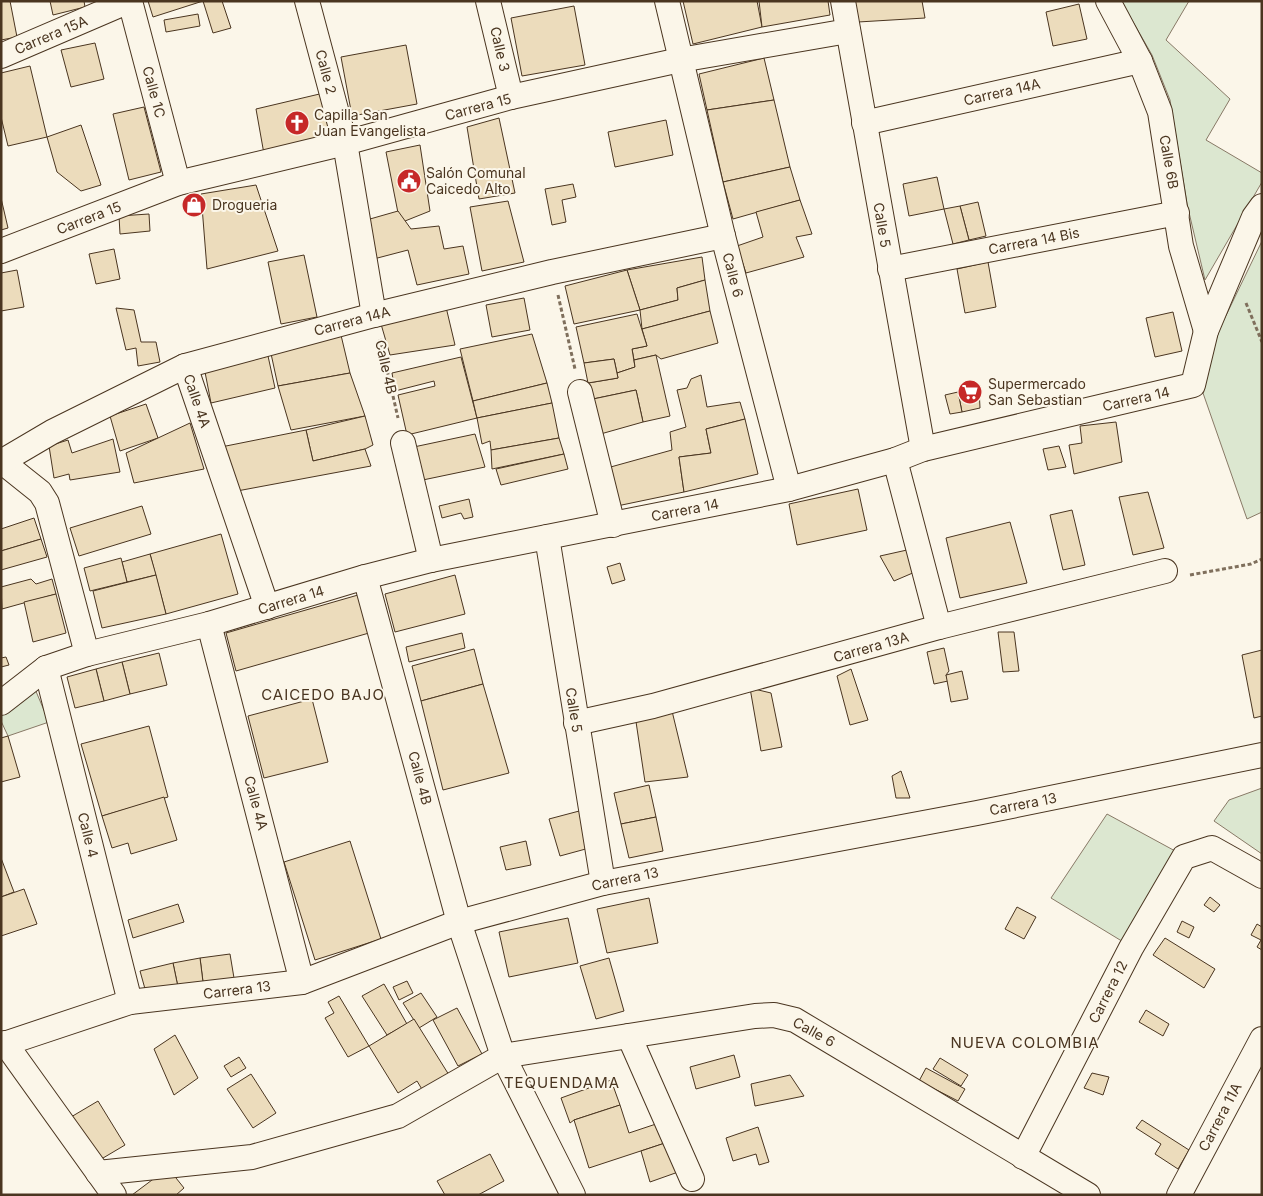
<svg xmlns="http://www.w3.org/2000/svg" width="1263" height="1196" font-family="Inter,sans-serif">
<rect width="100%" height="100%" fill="#fbf6e9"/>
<g fill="#dce7d0" stroke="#887966">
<polygon points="1121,1 1189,1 1166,40 1230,99 1206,140 1262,173 1262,182 1205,280 1187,204 1170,100 1152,55"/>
<polygon points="1262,241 1262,512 1247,519 1203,393 1218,332"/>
<polygon points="32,682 49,722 8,736 1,721 1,705"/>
<polygon points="1262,788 1262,854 1214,821 1229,800"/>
<polygon points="1107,814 1177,852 1125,943 1051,898"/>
</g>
<g fill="#ecdcbc" stroke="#4a3520">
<polygon points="1,1 10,1 17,37 1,40"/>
<polygon points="50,1 84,1 85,7 53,15"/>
<polygon points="148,1 222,1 231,28 213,33 203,1 153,17"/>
<polygon points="683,1 757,1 762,27 693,44"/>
<polygon points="759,1 828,1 830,15 762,27"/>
<polygon points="854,1 922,1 925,18 858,22"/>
<polygon points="1079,4 1087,39 1053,46 1046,12"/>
<polygon points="574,6 585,65 522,76 511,18"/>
<polygon points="198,14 200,26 166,32 164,20"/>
<polygon points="95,43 104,79 71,87 61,50"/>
<polygon points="406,45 417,104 352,116 341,57"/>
<polygon points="764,58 774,100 707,110 699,74"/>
<polygon points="30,66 47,137 8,146 1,117 1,73"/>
<polygon points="328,92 338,136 264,154 256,109"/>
<polygon points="774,100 790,167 723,182 707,110"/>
<polygon points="144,107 161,172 129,180 113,114"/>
<polygon points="499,118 515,193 479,199 467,127"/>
<polygon points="666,120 673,155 615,167 608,132"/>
<polygon points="81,125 101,185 81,191 57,172 47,137"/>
<polygon points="420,145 430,211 400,223 386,152"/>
<polygon points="790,167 800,200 733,219 723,182"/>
<polygon points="937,177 944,209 909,216 903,184"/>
<polygon points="573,184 576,197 562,200 566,222 552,225 545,189"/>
<polygon points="256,185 278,251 207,269 201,194"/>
<polygon points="1,198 8,228 1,230"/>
<polygon points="800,200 812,234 796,237 804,257 746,273 737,246 763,237 756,212"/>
<polygon points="508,201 524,262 482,271 470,207"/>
<polygon points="978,202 986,236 969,240 960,206"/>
<polygon points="960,206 969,240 953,244 944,209"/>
<polygon points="398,211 411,229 439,226 444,249 463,246 469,274 417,285 408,250 366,261 363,221"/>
<polygon points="149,214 150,231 120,234 119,216"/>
<polygon points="114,249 120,279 96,284 89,254"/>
<polygon points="304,255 317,317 281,324 268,262"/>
<polygon points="702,257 705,280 677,288 678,300 640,310 627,270"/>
<polygon points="988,262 996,307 965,313 957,269"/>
<polygon points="17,270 24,307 1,311 1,273"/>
<polygon points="627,270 640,310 574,324 565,286"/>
<polygon points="705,280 710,311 642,329 640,310 678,300 677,288"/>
<polygon points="524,298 530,330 492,337 486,305"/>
<polygon points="446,307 455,345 390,355 381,324"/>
<polygon points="116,308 134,310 141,342 156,342 160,362 138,366 136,348 126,350"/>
<polygon points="710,311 718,343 661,359 656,355 634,360 632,349 647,346 642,329"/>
<polygon points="1173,312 1182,351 1155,357 1146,318"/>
<polygon points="637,314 647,346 632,349 635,367 617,373 614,359 584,363 576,327"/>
<polygon points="340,331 350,373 278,386 270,349"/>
<polygon points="532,334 547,383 473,401 460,349"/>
<polygon points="656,355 670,416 643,422 636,390 593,399 588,383 618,378 617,373 635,367 634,360"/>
<polygon points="268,356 275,388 211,403 205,372"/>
<polygon points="461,357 477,418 407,435 398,395 435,386 434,381 395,391 392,373"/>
<polygon points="614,359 618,378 588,383 584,363"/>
<polygon points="350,373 365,416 291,430 278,386"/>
<polygon points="701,375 707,407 740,402 745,419 706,429 711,453 679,457 684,492 617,506 607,468 672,450 670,432 686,427 677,390 687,388 691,379"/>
<polygon points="547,383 552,403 477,418 473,401"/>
<polygon points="979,388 980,408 962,412 958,392"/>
<polygon points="636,390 643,422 597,435 593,399"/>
<polygon points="958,392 962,412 950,414 945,395"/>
<polygon points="552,403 559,438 491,450 490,441 482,444 477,418"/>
<polygon points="146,404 158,438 120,451 110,416"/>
<polygon points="365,416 373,445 365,449 313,461 306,430"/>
<polygon points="745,419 758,474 684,492 679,457 711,453 706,429"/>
<polygon points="1116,422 1122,462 1074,474 1069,445 1082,443 1080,426"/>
<polygon points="190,423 204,469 134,483 126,453"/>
<polygon points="306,430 313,461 365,449 371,466 237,491 221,447"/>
<polygon points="475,434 485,467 418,481 409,448"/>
<polygon points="559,438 564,454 492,469 491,450"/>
<polygon points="113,439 120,472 70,480 69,474 54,478 49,446 68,440 72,453"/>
<polygon points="1059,446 1066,467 1048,470 1043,449"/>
<polygon points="564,454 568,469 501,485 496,469"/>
<polygon points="858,489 867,530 797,545 789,504"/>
<polygon points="1148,492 1164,548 1133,555 1119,497"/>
<polygon points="469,499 473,517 464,519 461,513 442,518 439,506"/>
<polygon points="142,506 151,534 79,556 70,528"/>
<polygon points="1072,510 1085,565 1063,570 1050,515"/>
<polygon points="34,518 41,539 1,551 1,529"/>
<polygon points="1010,522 1027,583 960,598 946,538"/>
<polygon points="221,534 238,594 166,614 150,554"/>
<polygon points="41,539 47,557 1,570 1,551"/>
<polygon points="916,548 922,569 894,581 880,556"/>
<polygon points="150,554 156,575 127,582 122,562"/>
<polygon points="121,558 127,582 90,591 84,568"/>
<polygon points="620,563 625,580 612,584 607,567"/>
<polygon points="156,575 166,614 102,628 93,591"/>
<polygon points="455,575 465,614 395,632 385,594"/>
<polygon points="31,579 36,584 52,579 56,594 2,609 1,587"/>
<polygon points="56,594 66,633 33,642 24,602"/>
<polygon points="358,595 369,633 236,671 226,633"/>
<polygon points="998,632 1014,632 1019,671 1003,672"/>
<polygon points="462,633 465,648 409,662 406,647"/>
<polygon points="944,648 949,671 946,675 948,681 934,684 927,652"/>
<polygon points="474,649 483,684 421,701 412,666"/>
<polygon points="1262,650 1262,716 1254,718 1242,655"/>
<polygon points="159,653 167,685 130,694 122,662"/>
<polygon points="6,657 9,665 1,667 1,658"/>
<polygon points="122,662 130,694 104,701 96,669"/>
<polygon points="96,669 104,701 75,708 67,677"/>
<polygon points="851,669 868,720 850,725 837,676"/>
<polygon points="962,671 968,699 951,702 946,675"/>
<polygon points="483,684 509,773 443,790 421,701"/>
<polygon points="750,688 771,693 782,747 761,751"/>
<polygon points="312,699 328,762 264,778 248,716"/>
<polygon points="672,711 688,777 645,782 635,715"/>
<polygon points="149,726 168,797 102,816 81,744"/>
<polygon points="8,736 20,777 1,782 1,738"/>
<polygon points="901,771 910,798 896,798 892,776"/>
<polygon points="649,785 656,817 621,824 614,793"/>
<polygon points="164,797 177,840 131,854 128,843 112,848 102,816"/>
<polygon points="583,810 593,847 560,856 549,819"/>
<polygon points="656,817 663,851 629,858 621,824"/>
<polygon points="350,841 381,939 315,960 284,862"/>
<polygon points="526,841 531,865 506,870 500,847"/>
<polygon points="1,858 14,892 1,897"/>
<polygon points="24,889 37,924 1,936 1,897"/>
<polygon points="1210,897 1220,905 1214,912 1204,905"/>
<polygon points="649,898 658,943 607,953 597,909"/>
<polygon points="178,904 184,922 133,938 128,920"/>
<polygon points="1017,907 1036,917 1024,939 1005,929"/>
<polygon points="568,918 578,963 509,977 499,932"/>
<polygon points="1182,921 1194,927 1189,938 1177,932"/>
<polygon points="1257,924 1262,927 1262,950 1257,947 1261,940 1251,935"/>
<polygon points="1165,938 1215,969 1204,988 1153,955"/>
<polygon points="230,954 234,978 203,982 200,958"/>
<polygon points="200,958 203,982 178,987 173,963"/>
<polygon points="609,958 624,1011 596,1019 580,966"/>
<polygon points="173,963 178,987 147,996 140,971"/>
<polygon points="407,981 413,993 399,1000 393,987"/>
<polygon points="384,984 407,1024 387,1035 362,996"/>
<polygon points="421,993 437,1017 419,1028 403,1003"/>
<polygon points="339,996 369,1046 348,1057 325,1018 334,1013 328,1002"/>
<polygon points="457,1008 482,1054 458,1066 433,1020"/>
<polygon points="1146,1010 1169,1024 1163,1036 1139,1022"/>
<polygon points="414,1019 449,1075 423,1091 417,1081 398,1093 369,1046"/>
<polygon points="175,1035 198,1078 174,1095 154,1049"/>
<polygon points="734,1055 740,1077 696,1089 690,1067"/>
<polygon points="239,1057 246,1068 231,1077 224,1066"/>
<polygon points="940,1058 968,1075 961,1086 933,1069"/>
<polygon points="926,1068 965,1089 958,1101 919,1081"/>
<polygon points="1092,1073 1109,1077 1103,1095 1084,1088"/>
<polygon points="251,1074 276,1113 253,1128 227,1089"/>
<polygon points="790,1075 804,1096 755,1106 751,1084"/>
<polygon points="611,1080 620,1105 574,1120 570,1123 561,1098"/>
<polygon points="98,1101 125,1145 98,1161 71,1117"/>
<polygon points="620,1105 629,1133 659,1123 668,1142 589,1168 574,1120"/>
<polygon points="1142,1120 1189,1150 1178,1169 1155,1154 1161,1144 1136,1128"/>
<polygon points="758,1127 769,1162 759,1165 756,1154 733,1161 726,1138"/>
<polygon points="668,1142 681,1171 650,1182 641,1151"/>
<polygon points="490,1154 504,1181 478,1195 445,1195 437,1181"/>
<polygon points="168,1168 184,1188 176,1195 132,1195"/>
</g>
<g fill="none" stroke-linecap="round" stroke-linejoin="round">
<defs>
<g id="street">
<polyline points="130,1 178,183"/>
<polyline points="307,1 345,143 374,315"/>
<polyline points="488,1 511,97"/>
<polyline points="667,1 723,236 789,489"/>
<polyline points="843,1 923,449"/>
<polyline points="1108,1 1140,61 1160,112 1181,246 1206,331"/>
<polyline points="1,56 129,1"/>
<polyline points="864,123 1140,61"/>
<polyline points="1,251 178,183 345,143 511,97 680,60 848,31"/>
<polyline points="890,269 1177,213"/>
<polyline points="185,366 267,607"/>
<polyline points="580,392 613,525"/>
<polyline points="403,443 431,560"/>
<polyline points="895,460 939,627"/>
<polyline points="1,461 40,492 47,503 87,654"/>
<polyline points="1,462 52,432 185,366 374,315 552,272 723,236"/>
<polyline points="547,537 603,883"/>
<polyline points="365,577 459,922 503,1056 573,1195"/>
<polyline points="209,624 302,982"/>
<polyline points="46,668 130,1002"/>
<polyline points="1,703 46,668 87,654 209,624 365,577 431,560 789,489 895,460 923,449 1193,385 1206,331 1254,217 1262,206"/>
<polyline points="576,723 653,706 939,627 1165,571"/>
<polyline points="629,1036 692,1179"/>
<polyline points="5,1043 114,1195"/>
<polyline points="1,1045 130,1002 302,982 459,922 603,883 977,813 1262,755"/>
<polyline points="1023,1157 1131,948 1184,857 1212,848 1262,876"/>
<polyline points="98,1173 252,1157 398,1116 503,1056 755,1016 774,1015 795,1020 1088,1195"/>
<polyline points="1179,1195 1262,1039"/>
</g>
</defs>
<use href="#street" stroke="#4a3520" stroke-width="26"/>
<g stroke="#7f6f5c" stroke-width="3" stroke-dasharray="4 2.5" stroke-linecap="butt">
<polyline points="558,295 575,369"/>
<polyline points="1246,303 1262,342"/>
<polyline points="380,339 398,418"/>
<polyline points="1190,575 1251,564 1262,559"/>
</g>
<use href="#street" stroke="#fbf6e9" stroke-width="24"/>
</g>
<defs>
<symbol id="church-disc" viewBox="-11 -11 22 22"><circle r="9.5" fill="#c62828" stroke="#fbf6e9"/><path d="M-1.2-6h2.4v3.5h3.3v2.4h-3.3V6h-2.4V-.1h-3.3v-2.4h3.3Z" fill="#fff"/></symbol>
<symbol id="civic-disc" viewBox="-11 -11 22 22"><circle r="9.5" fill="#c62828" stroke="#fbf6e9"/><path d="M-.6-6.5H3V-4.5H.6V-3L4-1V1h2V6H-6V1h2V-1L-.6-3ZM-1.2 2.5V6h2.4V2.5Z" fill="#fff"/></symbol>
<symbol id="shop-disc" viewBox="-11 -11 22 22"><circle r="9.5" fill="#c62828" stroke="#fbf6e9"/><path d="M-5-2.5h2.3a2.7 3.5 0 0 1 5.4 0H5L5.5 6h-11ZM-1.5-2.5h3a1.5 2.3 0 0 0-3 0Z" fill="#fff"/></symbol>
<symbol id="supermarket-disc" viewBox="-11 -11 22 22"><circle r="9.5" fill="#c62828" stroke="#fbf6e9"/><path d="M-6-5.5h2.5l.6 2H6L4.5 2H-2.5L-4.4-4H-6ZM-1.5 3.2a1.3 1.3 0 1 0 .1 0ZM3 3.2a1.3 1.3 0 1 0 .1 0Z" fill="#fff"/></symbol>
</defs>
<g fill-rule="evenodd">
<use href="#church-disc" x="283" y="109" width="28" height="28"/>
<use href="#civic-disc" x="395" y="167" width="28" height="28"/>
<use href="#shop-disc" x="180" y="191" width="28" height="28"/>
<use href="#supermarket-disc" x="956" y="378" width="28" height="28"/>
</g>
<g text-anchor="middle" stroke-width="4" stroke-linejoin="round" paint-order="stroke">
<g font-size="14" fill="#4a3520" stroke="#fbf6e9">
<text transform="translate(51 35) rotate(-23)" y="5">Carrera 15A</text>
<text transform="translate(500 49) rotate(77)" y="5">Calle 3</text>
<text transform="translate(326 72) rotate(75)" y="5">Calle 2</text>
<text transform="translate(154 92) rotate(75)" y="5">Calle 1C</text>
<text transform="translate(1002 92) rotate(-13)" y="5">Carrera 14A</text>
<text transform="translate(478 107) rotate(-15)" y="5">Carrera 15</text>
<text transform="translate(1169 162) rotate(80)" y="5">Calle 6B</text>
<text transform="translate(89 218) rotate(-21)" y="5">Carrera 15</text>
<text transform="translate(882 225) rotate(80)" y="5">Calle 5</text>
<text transform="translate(1034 241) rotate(-11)" y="5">Carrera 14 Bis</text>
<text transform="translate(733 275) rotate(75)" y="5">Calle 6</text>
<text transform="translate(352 321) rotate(-15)" y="5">Carrera 14A</text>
<text transform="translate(386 367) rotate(77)" y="5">Calle 4B</text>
<text transform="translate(1136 399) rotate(-13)" y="5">Carrera 14</text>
<text transform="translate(197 401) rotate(71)" y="5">Calle 4A</text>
<text transform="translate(685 510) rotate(-11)" y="5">Carrera 14</text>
<text transform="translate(291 600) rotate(-17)" y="5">Carrera 14</text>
<text transform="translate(871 647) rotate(-16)" y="5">Carrera 13A</text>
<text transform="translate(574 710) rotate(81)" y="5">Calle 5</text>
<text transform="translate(420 778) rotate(75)" y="5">Calle 4B</text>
<text transform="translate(256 803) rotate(75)" y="5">Calle 4A</text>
<text transform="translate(1023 804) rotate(-11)" y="5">Carrera 13</text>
<text transform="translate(88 835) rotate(76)" y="5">Calle 4</text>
<text transform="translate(625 879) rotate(-12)" y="5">Carrera 13</text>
<text transform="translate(237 990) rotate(-7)" y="5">Carrera 13</text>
<text transform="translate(1108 992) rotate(-63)" y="5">Carrera 12</text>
<text transform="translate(814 1032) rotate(29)" y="5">Calle 6</text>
<text transform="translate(1220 1117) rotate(-62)" y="5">Carrera 11A</text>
</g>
<g font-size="14" fill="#4a3520" stroke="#fbf6e9" text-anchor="start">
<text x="314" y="120">Capilla San<tspan x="314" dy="16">Juan Evangelista</tspan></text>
<text x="426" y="178">Salón Comunal<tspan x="426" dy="16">Caicedo Alto</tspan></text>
<text x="212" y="210">Drogueria</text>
<text x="988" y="389">Supermercado<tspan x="988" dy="16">San Sebastian</tspan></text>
</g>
<g font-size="15" letter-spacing="1" fill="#4a3520" stroke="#fbf6e9">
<text x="323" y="700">CAICEDO BAJO</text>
<text x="1025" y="1048">NUEVA COLOMBIA</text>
<text x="562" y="1088">TEQUENDAMA</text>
</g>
</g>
<rect width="1263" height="1196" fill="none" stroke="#4a3520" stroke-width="5"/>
</svg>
